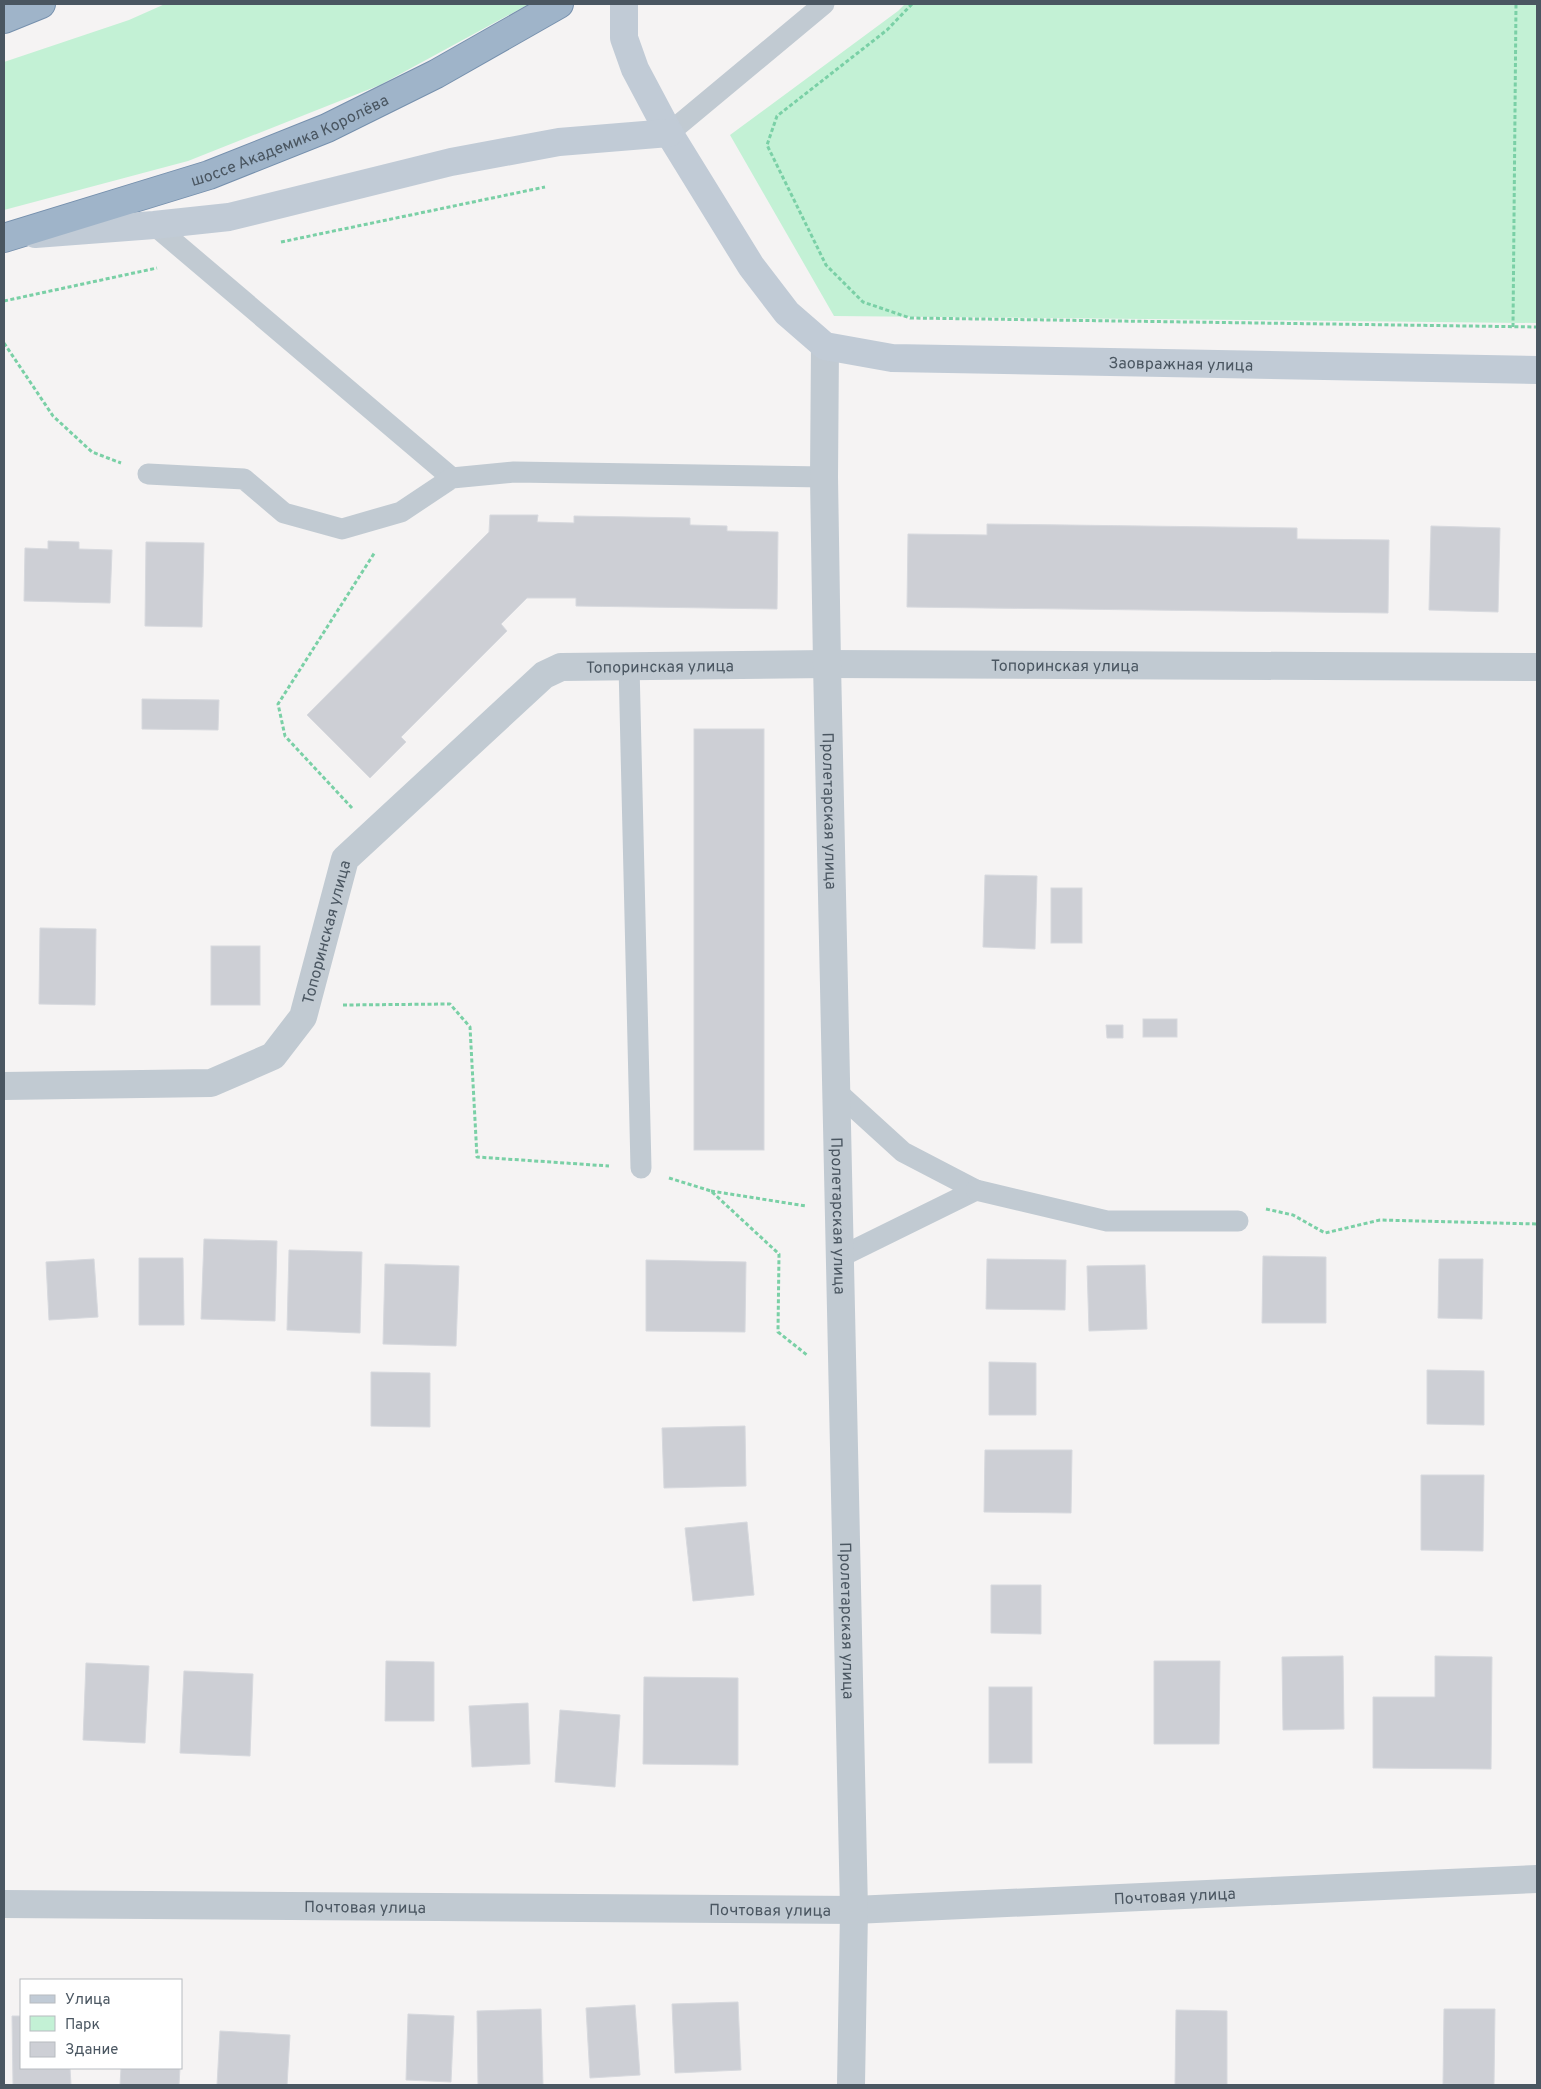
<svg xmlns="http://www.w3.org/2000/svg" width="1541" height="2089" font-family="Overpass,sans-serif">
<rect width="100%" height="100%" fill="#f5f3f3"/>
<g fill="#c3f1d5">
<polygon points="165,4 529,4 380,85 188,161 4,210 4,62 129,20"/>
<polygon points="905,4 1537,4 1537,323 834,316 730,135 898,11"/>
</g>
<g fill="#cdcfd5" stroke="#d7d9de">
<polygon points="490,515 538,515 537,522 574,523 574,516 690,518 690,525 727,526 727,531 778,532 777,609 576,606 576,598 527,598 501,624 507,631 401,737 406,742 370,778 307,715 489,532"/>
<polygon points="987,524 1297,528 1297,539 1389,540 1388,613 907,607 908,534 987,535"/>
<polygon points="1431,526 1500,528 1498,612 1429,610"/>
<polygon points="48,541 79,542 79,549 112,550 110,603 24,601 25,548 48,549"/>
<polygon points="146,542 204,543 202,627 145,626"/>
<polygon points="142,699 219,700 218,730 142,729"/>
<rect x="694" y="729" width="70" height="421"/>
<polygon points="985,875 1037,876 1035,949 983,947"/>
<rect x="1051" y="888" width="31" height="55"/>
<polygon points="40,928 96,929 95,1005 39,1004"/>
<rect x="211" y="946" width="49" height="59"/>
<rect x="1143" y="1019" width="34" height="18"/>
<polygon points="1106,1025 1123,1025 1123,1038 1107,1038"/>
<polygon points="204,1239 277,1241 275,1321 201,1319"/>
<polygon points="289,1250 362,1252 360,1333 287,1330"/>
<polygon points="1263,1256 1326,1257 1326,1323 1262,1323"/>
<polygon points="139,1258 183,1258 184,1325 139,1325"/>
<polygon points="94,1259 98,1317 49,1320 46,1262"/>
<polygon points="987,1259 1066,1260 1065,1310 986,1309"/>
<polygon points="1439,1259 1483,1259 1482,1319 1438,1318"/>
<polygon points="646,1260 746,1262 745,1332 646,1331"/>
<polygon points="385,1264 459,1266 456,1346 383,1344"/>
<polygon points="1145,1265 1147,1329 1089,1331 1087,1266"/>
<polygon points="989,1362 1036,1363 1036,1415 989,1415"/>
<polygon points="1427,1370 1484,1371 1484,1425 1427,1424"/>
<polygon points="371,1372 430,1373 430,1427 371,1426"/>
<polygon points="745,1426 746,1486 664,1488 662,1428"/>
<polygon points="985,1450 1072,1450 1071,1513 984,1512"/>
<polygon points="1421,1475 1484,1475 1483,1551 1421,1550"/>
<polygon points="747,1522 754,1595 693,1601 685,1528"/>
<polygon points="991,1585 1041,1585 1041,1634 991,1633"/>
<polygon points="1343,1656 1344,1729 1283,1730 1282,1657"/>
<polygon points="1435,1656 1492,1657 1491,1769 1373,1768 1373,1697 1435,1697"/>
<polygon points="386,1661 434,1662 434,1721 385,1721"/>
<polygon points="1154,1661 1220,1661 1219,1744 1154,1744"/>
<polygon points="86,1663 149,1666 145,1743 83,1740"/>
<polygon points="184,1671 253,1674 250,1756 180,1753"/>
<polygon points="644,1677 738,1678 738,1765 643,1764"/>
<rect x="989" y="1687" width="43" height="76"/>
<polygon points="528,1703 530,1764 472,1767 469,1706"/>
<polygon points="560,1710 620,1715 615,1787 555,1782"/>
<polygon points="738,2002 741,2070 675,2073 672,2004"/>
<polygon points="635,2005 640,2075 590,2078 586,2008"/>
<polygon points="541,2009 543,2085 478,2085 477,2011"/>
<polygon points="1444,2009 1495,2009 1494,2085 1443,2084"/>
<polygon points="1176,2010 1227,2011 1227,2085 1175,2085"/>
<polygon points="408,2014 454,2016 451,2082 406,2080"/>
<polygon points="12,2016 21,2016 21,2068 70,2068 71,2085 13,2085"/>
<polygon points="220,2031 290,2035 287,2085 217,2085"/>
<polygon points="121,2068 180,2068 179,2085 120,2085"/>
</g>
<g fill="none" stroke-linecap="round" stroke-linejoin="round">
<defs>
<g id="trunk">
<polyline points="4,19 41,4"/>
<path id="s5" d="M4,238L209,175L327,128L436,74L559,4"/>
</g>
</defs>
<use href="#trunk" stroke="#7690ad" stroke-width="30"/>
<g stroke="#7ad0a6" stroke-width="3" stroke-dasharray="4 2.5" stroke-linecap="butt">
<polyline points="912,4 887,30 777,116 767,145 826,265 863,302 910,318 1537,327"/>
<polyline points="281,242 545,187"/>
<polyline points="4,301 157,268"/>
<polyline points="1513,327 1516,4"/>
<polyline points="4,343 53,416 92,452 121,463"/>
<polyline points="352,808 285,736 278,704 375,552"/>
<polyline points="343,1005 450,1004 470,1027 477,1157 609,1166"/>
<polyline points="669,1178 711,1191 779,1254 778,1332 807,1355"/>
<polyline points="711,1191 806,1206"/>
<polyline points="1266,1209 1293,1215 1325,1233 1380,1220 1537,1224"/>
</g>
<g stroke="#c1cad2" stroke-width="21">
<polyline points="669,133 824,4"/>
<polyline points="154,225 452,478"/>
<polyline points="148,474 244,479 284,513 342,529 401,512 452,478 514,472 824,477"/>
<polyline points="629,665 641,1168"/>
<polyline points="836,1091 903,1152 976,1190 840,1257"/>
<polyline points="976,1190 1107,1221 1238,1221"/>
</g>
<g stroke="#c1cad2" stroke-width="28">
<path id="s1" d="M4,1086L211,1083L273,1056L303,1017L345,859L544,675L561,667L827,664L1537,667"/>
<path id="s2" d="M4,1904L854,1910L1537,1879"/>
</g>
<path stroke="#c1cad2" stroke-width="28" id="s3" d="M825,346L824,477L827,664L854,1910L851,2085"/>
<g stroke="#c1cbd6" stroke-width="28">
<path id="s4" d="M624,4V38L635,69L669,133L751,266L787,313L825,346L892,358L1537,370"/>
<polyline points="35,234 154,225 229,217 451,162 559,142 669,133"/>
</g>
<use href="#trunk" stroke="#9fb4c9" stroke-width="28"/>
</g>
<g text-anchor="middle" stroke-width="4" stroke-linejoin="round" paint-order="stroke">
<g font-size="16" fill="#4a5661" stroke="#fff">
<text dy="6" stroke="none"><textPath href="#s5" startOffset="302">шоссе Академика Королёва</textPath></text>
<text dy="6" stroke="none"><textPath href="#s4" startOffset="762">Заовражная улица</textPath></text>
<text dy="6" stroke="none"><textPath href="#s1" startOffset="876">Топоринская улица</textPath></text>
<text dy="6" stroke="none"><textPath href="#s1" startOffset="1281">Топоринская улица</textPath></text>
<text dy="6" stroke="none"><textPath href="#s3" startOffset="465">Пролетарская улица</textPath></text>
<text dy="6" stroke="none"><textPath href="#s1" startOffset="412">Топоринская улица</textPath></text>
<text dy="6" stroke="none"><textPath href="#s3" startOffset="870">Пролетарская улица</textPath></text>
<text dy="6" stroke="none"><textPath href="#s3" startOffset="1275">Пролетарская улица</textPath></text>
<text dy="6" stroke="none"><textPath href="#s2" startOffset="1171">Почтовая улица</textPath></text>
<text dy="6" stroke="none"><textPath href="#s2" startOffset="361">Почтовая улица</textPath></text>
<text dy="6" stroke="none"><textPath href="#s2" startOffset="766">Почтовая улица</textPath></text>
</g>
</g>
<rect width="1541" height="2089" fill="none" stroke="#4a5661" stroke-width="10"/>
<rect x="20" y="1979" width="162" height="90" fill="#ffffff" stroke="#b7bbc0"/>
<rect x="30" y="1995" width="25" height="8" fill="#c1cbd6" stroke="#b7bbc0"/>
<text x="65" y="2004" font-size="15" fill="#4a5661">Улица</text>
<rect x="30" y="2016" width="25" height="15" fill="#c3f1d5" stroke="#b7bbc0"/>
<text x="65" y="2029" font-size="15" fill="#4a5661">Парк</text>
<rect x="30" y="2042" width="25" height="15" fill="#cdcfd5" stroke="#b7bbc0"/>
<text x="65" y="2054" font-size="15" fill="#4a5661">Здание</text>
</svg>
